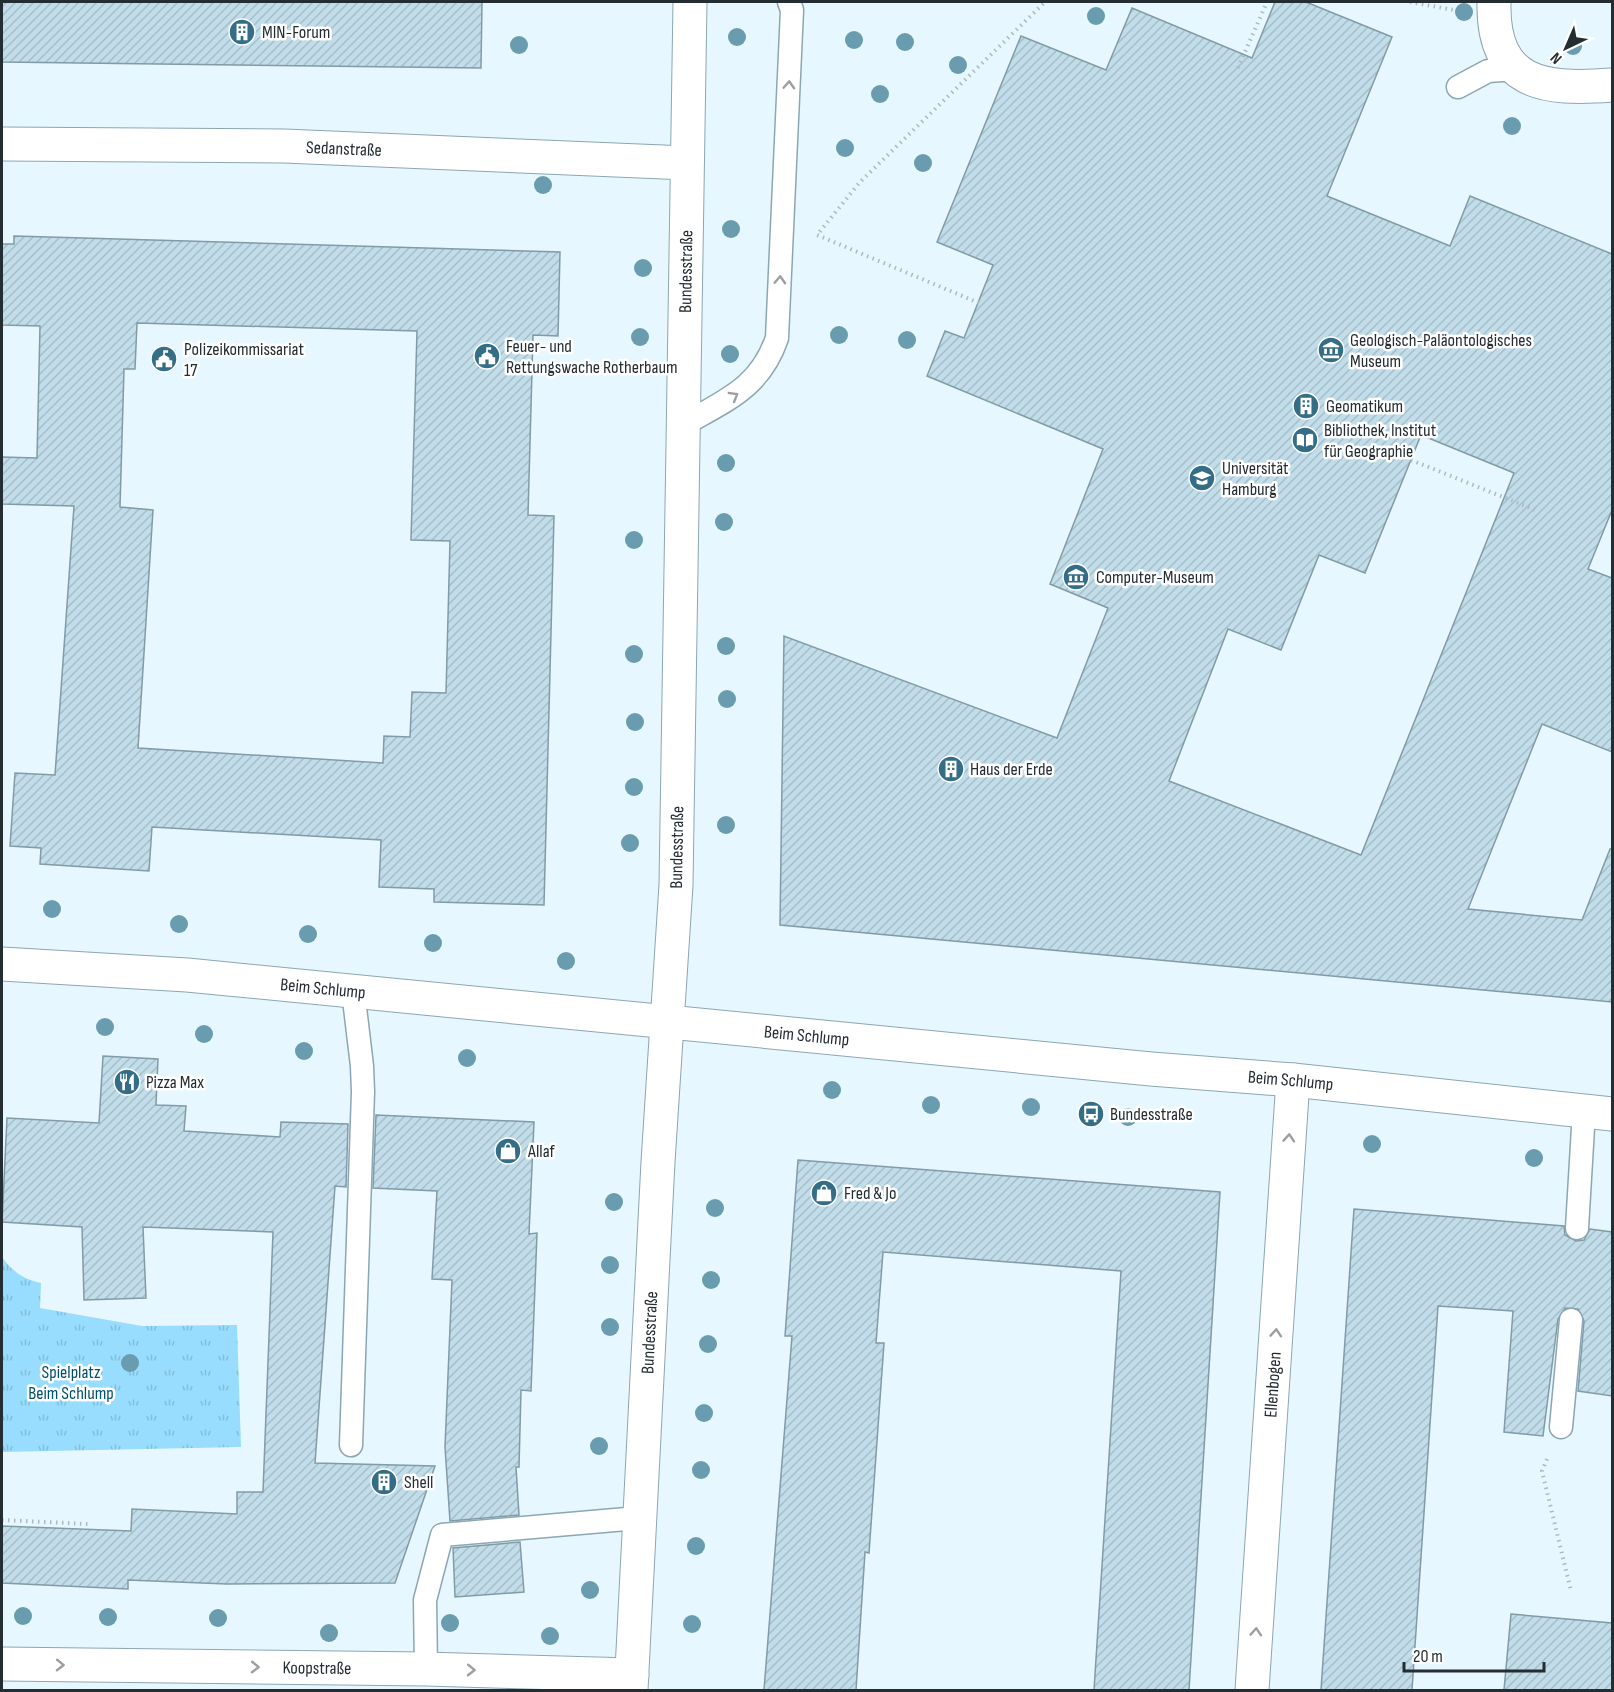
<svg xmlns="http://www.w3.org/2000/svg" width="1614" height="1692" font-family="'Sofia Sans Condensed',sans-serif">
<defs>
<pattern id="grass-tufts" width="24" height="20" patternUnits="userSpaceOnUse" patternTransform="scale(1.5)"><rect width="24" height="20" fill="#98ddfd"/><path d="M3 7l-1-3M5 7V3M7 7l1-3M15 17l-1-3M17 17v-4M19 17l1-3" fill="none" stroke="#83bed9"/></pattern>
<pattern id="building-hatch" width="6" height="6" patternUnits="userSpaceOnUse" patternTransform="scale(1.5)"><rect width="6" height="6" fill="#c1ddea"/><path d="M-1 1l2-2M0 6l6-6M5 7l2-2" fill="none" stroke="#a6bec9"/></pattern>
</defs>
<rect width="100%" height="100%" fill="#e6f7ff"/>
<path fill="url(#grass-tufts)" d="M2,1257C13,1272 23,1279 41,1283L40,1308L142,1326L237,1325L241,1447L2,1452Z"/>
<g fill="url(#building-hatch)" stroke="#819ba7" stroke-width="1.5" fill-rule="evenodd">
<polygon points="2,2 482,2 481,68 2,62"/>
<path d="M1275,2H1306L1392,37L1327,196L1450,246L1470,196L1612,254V510L1588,569L1612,578V752L1542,724L1468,909L1582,920L1610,849H1612V1002L780,925L784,636L1057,738L1108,608L1050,584L1103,449L927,376L945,331L964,338L993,265L937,242L1021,36L1106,70L1132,8L1252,58ZM1421,435L1514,473L1361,855L1169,781L1228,629L1281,650L1319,555L1365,573Z"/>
<path d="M14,236L560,252L558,336L533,335L528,515L554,516L544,905L434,902V889L379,887L381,840L152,827L149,871L40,864L41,848L10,846L15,773L55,775L74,506L2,504V457L37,458L40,326L2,325V244H14ZM137,323L417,331L411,540L450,541L446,693L412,692L410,737L384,736L383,763L138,748L153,510L120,507L124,369H135Z"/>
<polygon points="103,1056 158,1059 156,1105 186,1106 184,1131 280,1137 281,1122 348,1124 346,1187 335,1186 315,1463 435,1466 395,1583 227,1584 128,1580 128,1589 2,1583 2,1526 131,1531 132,1509 237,1514 237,1492 263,1492 273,1232 143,1227 146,1298 84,1300 82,1227 2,1222 7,1118 99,1123"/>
<polygon points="376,1115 534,1122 529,1234 537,1233 531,1391 521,1390 519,1467 516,1467 519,1515 450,1521 445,1447 452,1280 432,1279 437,1191 373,1188"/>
<polygon points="798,1160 1220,1192 1189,1690 1094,1690 1121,1271 883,1252 876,1343 884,1343 869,1553 865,1552 856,1690 764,1690 792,1336 785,1336"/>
<polygon points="1354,1209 1564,1226 1565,1235 1576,1241 1584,1240 1590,1229 1612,1232 1612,1396 1578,1391 1584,1321 1578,1309 1565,1308 1558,1319 1543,1436 1504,1432 1513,1311 1438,1306 1412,1690 1321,1690"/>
<polygon points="520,1542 524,1592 455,1597 453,1548"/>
<polygon points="1511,1614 1612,1623 1612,1690 1504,1690"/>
</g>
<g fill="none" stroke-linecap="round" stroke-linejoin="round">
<defs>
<g id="service">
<polyline points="1458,87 1488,71 1516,69"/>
<path d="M683,425C726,400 760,388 777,338L792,10L789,2"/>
<polyline points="1577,1228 1584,1111"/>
<polyline points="1561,1427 1571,1320"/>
<polyline points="351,1445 363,1092 362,1066 353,991"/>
<polyline points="426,1669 425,1600 442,1535 638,1518"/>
</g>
<g id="minor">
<path d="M1494,2C1492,86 1545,90 1612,85"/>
<path id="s1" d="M2,144L284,146L687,163"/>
<path id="s2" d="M2,1664L426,1669L632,1675"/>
<path id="s3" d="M1252,1690L1293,1080"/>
</g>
<g id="tertiary">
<path id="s4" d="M631,1690L658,1162L676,885L690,2"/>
</g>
<g id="secondary">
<path id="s5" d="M2,964L187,975L1151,1069L1293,1080L1612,1114"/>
</g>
</defs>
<use href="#service" stroke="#8ca6b3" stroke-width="25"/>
<use href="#minor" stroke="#8ca6b3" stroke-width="35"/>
<use href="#tertiary" stroke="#8ca6b3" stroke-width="35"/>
<use href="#secondary" stroke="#8ca6b3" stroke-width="35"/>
<g stroke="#abbac1" stroke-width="4" stroke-dasharray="1.5 4.5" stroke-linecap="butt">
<polyline points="1410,2 1454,10"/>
<polyline points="1238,68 1267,2"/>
<polyline points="979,303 817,235 860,182 1045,2"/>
<polyline points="1411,460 1538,511"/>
<polyline points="1547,1459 1542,1471 1571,1591"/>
<polyline points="2,1520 88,1524"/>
</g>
<use href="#service" stroke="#fff" stroke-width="22"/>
<use href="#minor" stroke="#fff" stroke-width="33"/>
<use href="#tertiary" stroke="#fff" stroke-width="33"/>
<use href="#secondary" stroke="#fff" stroke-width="33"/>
</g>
<g fill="#689cae">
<circle cx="1464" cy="12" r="9"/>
<circle cx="1096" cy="16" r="9"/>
<circle cx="737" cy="37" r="9"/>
<circle cx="854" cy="40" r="9"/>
<circle cx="905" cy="42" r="9"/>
<circle cx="519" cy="45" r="9"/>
<circle cx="1573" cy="46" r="9"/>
<circle cx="958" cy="65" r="9"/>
<circle cx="880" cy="94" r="9"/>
<circle cx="1512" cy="126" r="9"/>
<circle cx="845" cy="148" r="9"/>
<circle cx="923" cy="163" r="9"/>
<circle cx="543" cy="185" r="9"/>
<circle cx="731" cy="229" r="9"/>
<circle cx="643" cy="268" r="9"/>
<circle cx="839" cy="335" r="9"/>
<circle cx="640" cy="337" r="9"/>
<circle cx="907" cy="340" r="9"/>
<circle cx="730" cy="354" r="9"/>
<circle cx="726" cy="463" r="9"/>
<circle cx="724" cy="522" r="9"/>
<circle cx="634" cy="540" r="9"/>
<circle cx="726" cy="646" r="9"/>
<circle cx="634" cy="654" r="9"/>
<circle cx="727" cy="699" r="9"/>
<circle cx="635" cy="722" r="9"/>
<circle cx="634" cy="787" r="9"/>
<circle cx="726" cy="825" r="9"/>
<circle cx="630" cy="843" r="9"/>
<circle cx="52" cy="909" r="9"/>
<circle cx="179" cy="924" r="9"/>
<circle cx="308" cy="934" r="9"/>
<circle cx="433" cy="943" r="9"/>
<circle cx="566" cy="961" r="9"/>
<circle cx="105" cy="1027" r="9"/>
<circle cx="204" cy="1034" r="9"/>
<circle cx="304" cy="1051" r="9"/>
<circle cx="467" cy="1058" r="9"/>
<circle cx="832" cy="1090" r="9"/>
<circle cx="931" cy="1105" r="9"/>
<circle cx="1031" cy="1107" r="9"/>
<circle cx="1128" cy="1117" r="9"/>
<circle cx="1372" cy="1144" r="9"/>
<circle cx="1534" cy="1158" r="9"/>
<circle cx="614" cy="1202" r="9"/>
<circle cx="715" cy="1208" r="9"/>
<circle cx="610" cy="1265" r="9"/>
<circle cx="711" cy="1280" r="9"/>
<circle cx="610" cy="1327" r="9"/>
<circle cx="708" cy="1344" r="9"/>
<circle cx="130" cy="1363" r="9"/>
<circle cx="704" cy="1413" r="9"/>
<circle cx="599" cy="1446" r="9"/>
<circle cx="701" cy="1470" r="9"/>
<circle cx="696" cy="1546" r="9"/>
<circle cx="590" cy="1590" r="9"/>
<circle cx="23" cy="1616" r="9"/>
<circle cx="108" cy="1617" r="9"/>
<circle cx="218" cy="1618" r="9"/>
<circle cx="450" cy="1623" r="9"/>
<circle cx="692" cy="1624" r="9"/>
<circle cx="329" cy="1633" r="9"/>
<circle cx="550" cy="1636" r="9"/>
</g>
<defs><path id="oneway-chevron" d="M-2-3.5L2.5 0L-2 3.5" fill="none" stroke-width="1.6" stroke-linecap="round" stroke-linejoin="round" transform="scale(1.5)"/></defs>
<g stroke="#9ca0a3">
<use href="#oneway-chevron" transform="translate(789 85) rotate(-87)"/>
<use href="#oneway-chevron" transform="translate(780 280) rotate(-87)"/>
<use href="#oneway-chevron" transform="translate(734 396) rotate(-30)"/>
<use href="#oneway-chevron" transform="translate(1289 1138) rotate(-86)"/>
<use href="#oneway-chevron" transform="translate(1276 1333) rotate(-86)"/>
<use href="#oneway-chevron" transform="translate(1256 1632) rotate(-86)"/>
<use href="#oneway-chevron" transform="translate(60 1665) rotate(1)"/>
<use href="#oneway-chevron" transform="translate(255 1667) rotate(1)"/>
<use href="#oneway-chevron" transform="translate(471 1670) rotate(1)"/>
</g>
<defs>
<symbol id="building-disc" viewBox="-11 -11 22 22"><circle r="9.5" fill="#336d86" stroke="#fff"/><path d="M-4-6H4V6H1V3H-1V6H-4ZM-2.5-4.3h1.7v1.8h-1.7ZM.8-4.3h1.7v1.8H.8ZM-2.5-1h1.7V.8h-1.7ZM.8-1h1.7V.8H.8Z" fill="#fff"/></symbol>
<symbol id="museum-disc" viewBox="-11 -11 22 22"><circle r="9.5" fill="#336d86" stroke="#fff"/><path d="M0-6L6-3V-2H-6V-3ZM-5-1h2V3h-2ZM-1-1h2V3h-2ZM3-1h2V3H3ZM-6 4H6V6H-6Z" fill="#fff"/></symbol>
<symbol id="civic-disc" viewBox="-11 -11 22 22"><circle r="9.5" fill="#336d86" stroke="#fff"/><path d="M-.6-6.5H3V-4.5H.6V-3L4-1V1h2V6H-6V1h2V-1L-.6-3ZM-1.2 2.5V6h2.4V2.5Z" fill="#fff"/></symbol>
<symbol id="library-disc" viewBox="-11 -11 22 22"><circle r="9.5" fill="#336d86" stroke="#fff"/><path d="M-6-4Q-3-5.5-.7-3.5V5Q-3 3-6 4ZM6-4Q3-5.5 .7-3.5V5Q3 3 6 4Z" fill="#fff"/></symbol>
<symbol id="university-disc" viewBox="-11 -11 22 22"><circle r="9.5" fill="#336d86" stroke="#fff"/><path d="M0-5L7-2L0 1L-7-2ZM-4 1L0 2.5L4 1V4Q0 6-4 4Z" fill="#fff"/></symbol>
<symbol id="restaurant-disc" viewBox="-11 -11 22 22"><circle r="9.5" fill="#336d86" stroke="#fff"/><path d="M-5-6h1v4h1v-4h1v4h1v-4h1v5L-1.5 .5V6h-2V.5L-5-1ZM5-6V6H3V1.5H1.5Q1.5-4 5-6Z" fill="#fff"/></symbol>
<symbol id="bus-disc" viewBox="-11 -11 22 22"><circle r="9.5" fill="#336d86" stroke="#fff"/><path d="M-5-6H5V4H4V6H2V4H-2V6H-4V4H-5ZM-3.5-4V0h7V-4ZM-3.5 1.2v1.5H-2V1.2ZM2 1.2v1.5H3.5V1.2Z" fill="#fff"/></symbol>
<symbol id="shop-disc" viewBox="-11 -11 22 22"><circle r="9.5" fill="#336d86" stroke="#fff"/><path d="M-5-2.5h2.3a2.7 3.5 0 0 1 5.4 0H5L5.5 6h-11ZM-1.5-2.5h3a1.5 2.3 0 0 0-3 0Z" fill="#fff"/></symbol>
</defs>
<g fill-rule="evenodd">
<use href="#building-disc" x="227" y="17" width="30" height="30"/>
<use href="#museum-disc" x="1316" y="335" width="30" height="30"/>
<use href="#civic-disc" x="472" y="341" width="30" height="30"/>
<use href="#civic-disc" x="149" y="344" width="30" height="30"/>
<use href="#building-disc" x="1291" y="391" width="30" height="30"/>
<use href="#library-disc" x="1290" y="425" width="30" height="30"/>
<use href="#university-disc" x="1187" y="463" width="30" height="30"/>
<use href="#museum-disc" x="1061" y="562" width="30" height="30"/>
<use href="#building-disc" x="936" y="754" width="30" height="30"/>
<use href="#restaurant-disc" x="112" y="1067" width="30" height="30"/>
<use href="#bus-disc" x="1076" y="1099" width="30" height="30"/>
<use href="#shop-disc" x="493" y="1136" width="30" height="30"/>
<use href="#shop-disc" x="809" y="1178" width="30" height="30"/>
<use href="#building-disc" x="369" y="1467" width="30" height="30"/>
</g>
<g text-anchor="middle" stroke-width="5" stroke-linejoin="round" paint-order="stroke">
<g font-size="18" fill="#232d32" stroke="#fff" text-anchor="start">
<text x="262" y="38">MIN-Forum</text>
<text x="1350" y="346">Geologisch-Paläontologisches<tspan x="1350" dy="21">Museum</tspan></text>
<text x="506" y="352">Feuer- und<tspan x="506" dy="21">Rettungswache Rotherbaum</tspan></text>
<text x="184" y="355">Polizeikommissariat<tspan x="184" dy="21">17</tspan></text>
<text x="1326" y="412">Geomatikum</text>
<text x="1324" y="436">Bibliothek, Institut<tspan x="1324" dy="21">für Geographie</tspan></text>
<text x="1222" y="474">Universität<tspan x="1222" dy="21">Hamburg</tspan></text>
<text x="1096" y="583">Computer-Museum</text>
<text x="970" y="775">Haus der Erde</text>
<text x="146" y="1088">Pizza Max</text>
<text x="1110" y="1120">Bundesstraße</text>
<text x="528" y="1157">Allaf</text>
<text x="844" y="1199">Fred &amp; Jo</text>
<text x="404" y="1488">Shell</text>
</g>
<g font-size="18" fill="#232d32" stroke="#fff">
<text dy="6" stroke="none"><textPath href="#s1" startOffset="342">Sedanstraße</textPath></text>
<text dy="6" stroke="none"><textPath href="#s4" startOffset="1420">Bundesstraße</textPath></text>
<text dy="6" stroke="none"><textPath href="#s4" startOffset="844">Bundesstraße</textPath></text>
<text dy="6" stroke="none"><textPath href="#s5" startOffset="322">Beim Schlump</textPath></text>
<text dy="6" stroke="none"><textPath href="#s5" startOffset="808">Beim Schlump</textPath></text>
<text dy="6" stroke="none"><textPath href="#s5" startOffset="1294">Beim Schlump</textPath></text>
<text dy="6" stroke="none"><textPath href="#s4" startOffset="358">Bundesstraße</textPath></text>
<text dy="6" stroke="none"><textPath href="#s3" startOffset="306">Ellenbogen</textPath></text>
<text dy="6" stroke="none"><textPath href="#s2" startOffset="315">Koopstraße</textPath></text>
</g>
<g font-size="18" fill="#00516b" stroke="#fff">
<text x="71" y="1378">Spielplatz<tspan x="71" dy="21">Beim Schlump</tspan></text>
</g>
</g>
<rect width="1614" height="1692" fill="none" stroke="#232d32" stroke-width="6"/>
<g transform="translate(1566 48) rotate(224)" stroke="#ffffff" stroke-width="4.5" paint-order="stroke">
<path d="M0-4.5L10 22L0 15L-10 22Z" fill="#232d32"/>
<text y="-9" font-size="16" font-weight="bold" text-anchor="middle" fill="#232d32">N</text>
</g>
<path d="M1404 1662v9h140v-9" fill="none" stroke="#232d32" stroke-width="3"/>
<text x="1413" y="1662" font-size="18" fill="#232d32" stroke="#ffffff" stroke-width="4.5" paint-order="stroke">20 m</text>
</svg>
